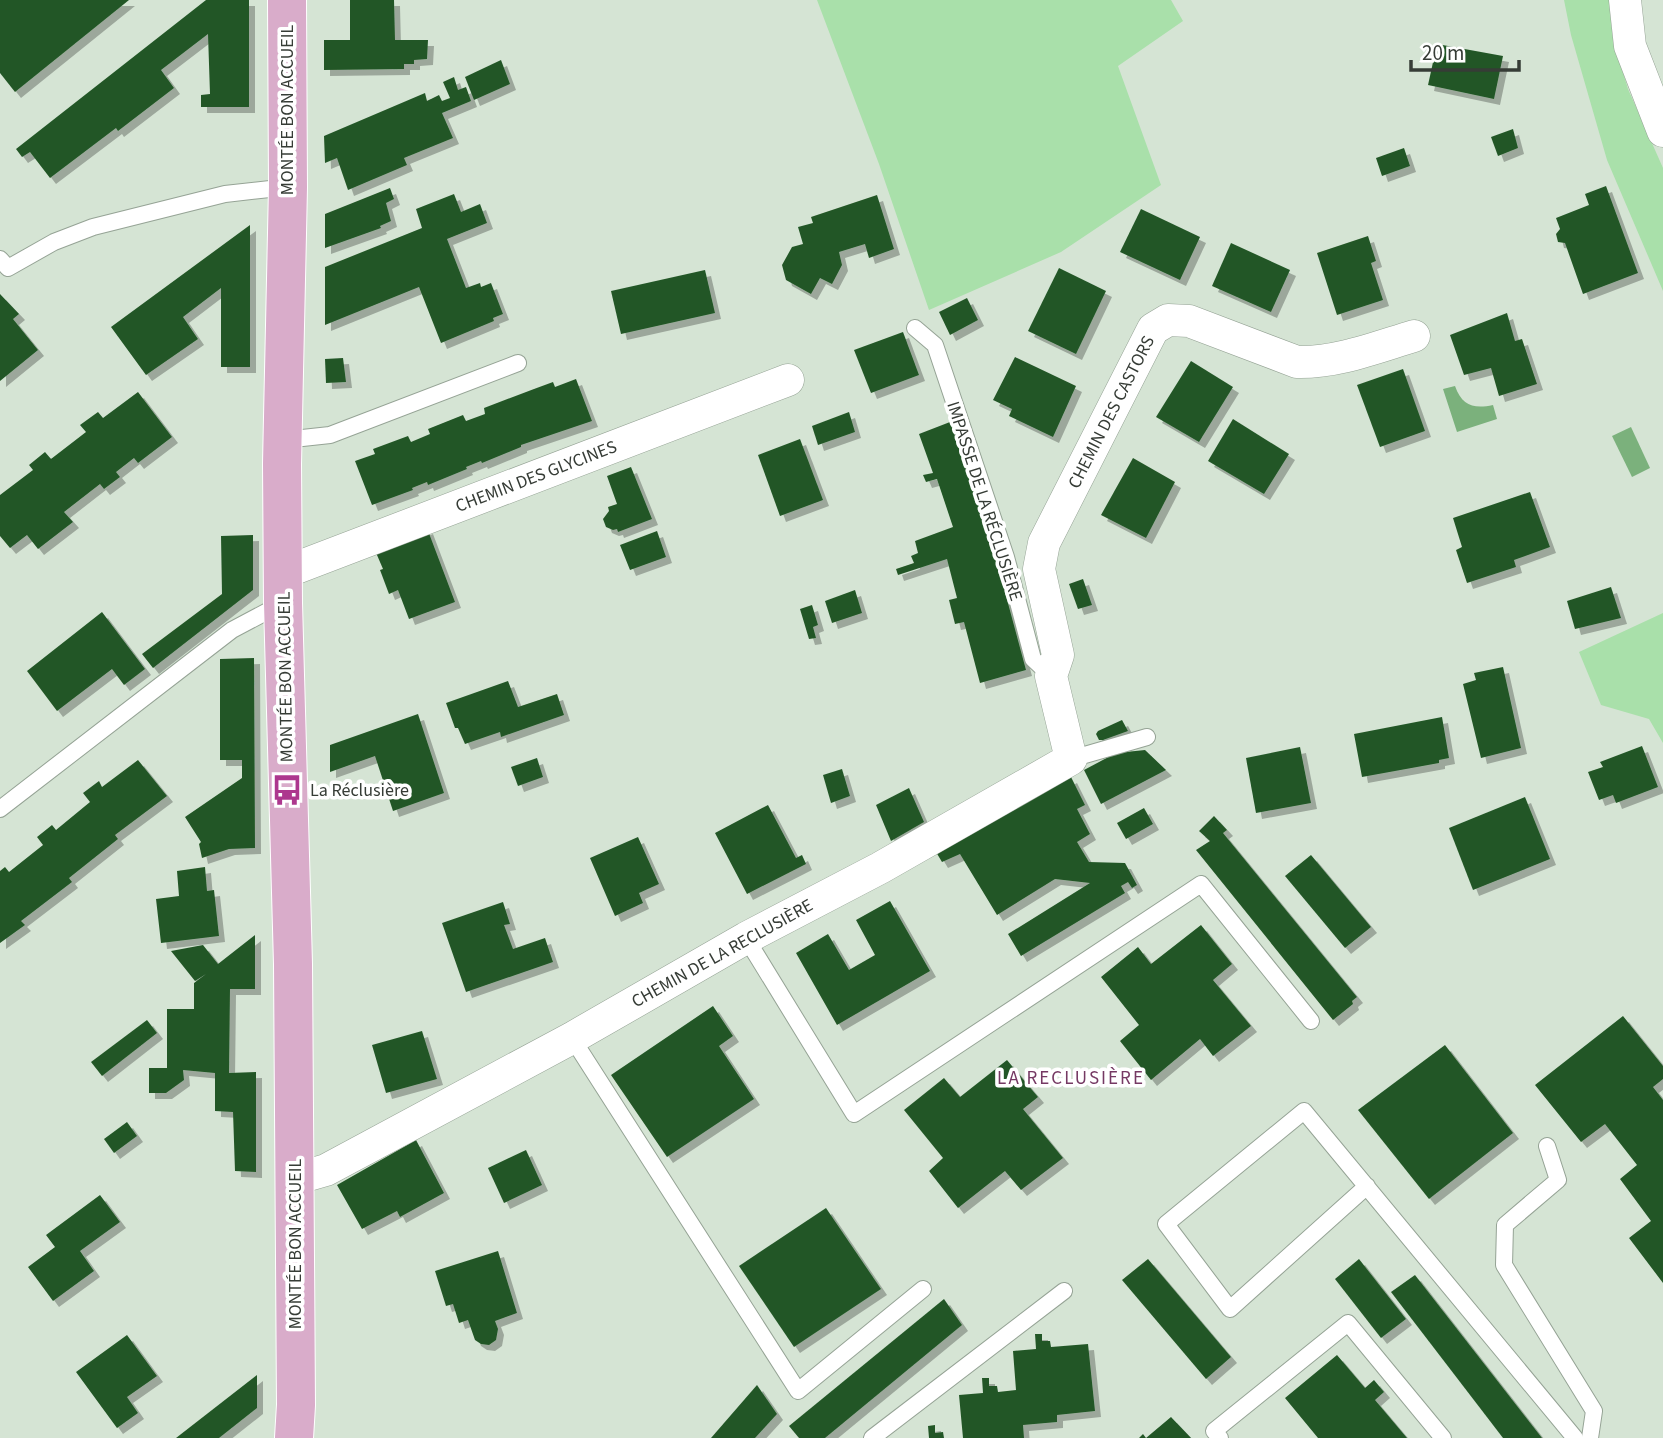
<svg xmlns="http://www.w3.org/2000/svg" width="1663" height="1438" font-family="'Source Sans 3',sans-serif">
<defs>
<filter id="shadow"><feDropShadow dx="6" dy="6" stdDeviation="0" flood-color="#0004"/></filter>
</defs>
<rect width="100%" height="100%" fill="#d5e4d4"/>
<g fill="#a9e0aa">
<polygon points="817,0 1171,0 1183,21 1118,66 1161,185 1061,252 929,310 879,164"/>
<polygon points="1564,0 1609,0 1613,39 1628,89 1663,168 1663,291 1607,160 1571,35"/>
<polygon points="1663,613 1663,743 1649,719 1601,705 1579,652"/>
</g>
<g fill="#7bb17c">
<path d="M1455,386C1462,406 1474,409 1493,405L1497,419L1457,432L1443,389Z"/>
<polygon points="1631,427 1650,468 1632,477 1612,436"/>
</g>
<g fill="#235727" filter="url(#shadow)">
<polygon points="0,0 129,0 15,92 0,73"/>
<polygon points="206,0 249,0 249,107 201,107 201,95 210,94 208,34 161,70 174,88 118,131 116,128 50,178 30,152 22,157 16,149"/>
<polygon points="350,0 394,0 395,40 428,40 427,59 414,60 414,64 404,64 404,69 324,70 324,40 350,40"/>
<polygon points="1437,44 1503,56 1494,99 1428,85"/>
<polygon points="501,60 510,84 474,100 465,77"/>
<polygon points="454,77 458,90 466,87 471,101 442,113 453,138 404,158 407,165 348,190 337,158 325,163 324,136 425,93 427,101 439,95 442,101 450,98 443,82"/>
<polygon points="1513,129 1518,148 1498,156 1491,137"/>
<polygon points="1404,148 1410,166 1382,176 1376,158"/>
<polygon points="1606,186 1638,273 1583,294 1565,243 1558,242 1556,234 1560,229 1556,218 1589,205 1585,194"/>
<polygon points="390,188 394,199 386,203 391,221 380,226 381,228 325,248 325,214"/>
<polygon points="454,194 461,212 480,204 487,223 447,239 466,288 480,283 481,287 491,283 503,314 493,318 494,321 441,343 419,287 325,325 325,267 422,228 416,209"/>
<polygon points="877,195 894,249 869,258 865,244 839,252 842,265 832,284 820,278 811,294 786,280 782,265 792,247 803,244 798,227 813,223 811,217"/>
<polygon points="1141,209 1200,237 1180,280 1120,252"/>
<polygon points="250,225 250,367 221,367 221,288 183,317 198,339 146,375 111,327"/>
<polygon points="1368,236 1376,261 1371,263 1383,300 1337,315 1317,253"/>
<polygon points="1231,243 1290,270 1271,312 1212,286"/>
<polygon points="1059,268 1106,291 1076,354 1028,331"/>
<polygon points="705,270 715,313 621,334 611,291"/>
<polygon points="0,294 19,314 13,319 38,350 0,381"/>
<polygon points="967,298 978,320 950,335 939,312"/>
<polygon points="1507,313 1515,341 1522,339 1537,384 1499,396 1491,368 1464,375 1450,335"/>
<polygon points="903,332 919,375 871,393 854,350"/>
<polygon points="1015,357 1076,386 1053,437 1009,416 1012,409 993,400"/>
<polygon points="343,358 346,382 326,383 325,359"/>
<polygon points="1191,361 1233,387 1199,442 1156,417"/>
<polygon points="1403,369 1425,431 1380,447 1357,385"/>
<polygon points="576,379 592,421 521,445 521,447 482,463 481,461 466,467 467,469 428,485 427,482 412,488 413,490 372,505 355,461 375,454 373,449 408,436 411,442 430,434 428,429 463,415 466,421 485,414 484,408 534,389 553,382 555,387"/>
<polygon points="138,392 172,437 138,463 134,458 116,472 120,477 104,489 100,484 64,512 73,522 38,549 27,535 10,548 0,536 0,495 33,470 29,465 45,452 51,459 86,432 80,425 98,412 103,418"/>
<polygon points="849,412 855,432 818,445 812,426"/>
<polygon points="1233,419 1289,454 1264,494 1208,461"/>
<polygon points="950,422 992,544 1026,670 980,683 964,622 955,624 949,600 957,598 947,559 898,575 896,569 914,563 911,556 918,553 915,541 953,527 937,479 926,482 923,475 933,473 919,434"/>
<polygon points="800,439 823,500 780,516 758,455"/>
<polygon points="1133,458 1175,482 1146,538 1101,515"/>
<polygon points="631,467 652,519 618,532 617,529 613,530 606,527 603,519 609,511 608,507 617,504 607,476"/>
<polygon points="1530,492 1550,547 1514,560 1516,567 1467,583 1456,550 1462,547 1453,518"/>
<polygon points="427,528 455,602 409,619 398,590 389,594 380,570 383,569 374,548"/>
<polygon points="657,531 666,557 630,570 620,545"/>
<polygon points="253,535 253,590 153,668 142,654 222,594 221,536"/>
<polygon points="1083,579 1092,605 1078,609 1069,584"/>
<polygon points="1611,587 1621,618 1575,629 1567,601"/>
<polygon points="855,590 862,613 832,623 825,601"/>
<polygon points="812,605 818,625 813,627 816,638 809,639 800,609"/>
<polygon points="102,612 145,669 124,685 112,669 57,711 27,671"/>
<polygon points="254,658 255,848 229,849 202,858 199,844 201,842 185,817 242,778 242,760 220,760 220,659"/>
<polygon points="1503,667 1521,748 1481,758 1463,684 1476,680 1474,673"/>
<polygon points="508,681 518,707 557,694 564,715 501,737 500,732 465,744 458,728 455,728 446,703"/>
<polygon points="418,714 444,793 393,811 375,756 330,772 330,745"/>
<polygon points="1442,717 1449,758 1439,760 1439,763 1362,777 1354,734"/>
<polygon points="1122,720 1128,731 1103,740 1099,740 1096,734 1098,731"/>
<polygon points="1642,746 1658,787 1616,803 1613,795 1599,800 1588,772 1603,767 1600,762"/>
<polygon points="1300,747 1311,803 1256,813 1246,758"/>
<polygon points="1145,750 1166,770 1101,804 1084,770 1116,753"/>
<polygon points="537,758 543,777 518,786 511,767"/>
<polygon points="138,760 167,796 115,835 118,839 69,878 72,882 21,921 25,925 0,943 0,871 5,867 9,872 43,845 37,837 52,825 56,830 90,802 83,793 99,781 102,787"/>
<polygon points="842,769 850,796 831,803 823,775"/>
<polygon points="1071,777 1085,805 1077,809 1090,834 1077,842 1089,862 1125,863 1137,885 1132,888 1128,882 1121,886 1125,893 1021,956 1008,934 1090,883 1055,879 997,915 960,854 942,862 936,852"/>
<polygon points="909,788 924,822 891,841 876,805"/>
<polygon points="1525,797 1550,859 1473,890 1449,828"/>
<polygon points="768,805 796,858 802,855 806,864 747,894 715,833"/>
<polygon points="1144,808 1153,824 1126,839 1117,823"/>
<polygon points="1214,816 1227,830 1223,833 1357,997 1352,1001 1353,1004 1333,1020 1196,850 1210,841 1199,831"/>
<polygon points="638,837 659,884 639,893 643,903 615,916 590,858"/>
<polygon points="1311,855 1371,927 1345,948 1285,876"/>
<polygon points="205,867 207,891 214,890 219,936 161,943 156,899 179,896 177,871"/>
<polygon points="890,901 930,971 837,1025 796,953 828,934 849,970 875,955 856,920"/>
<polygon points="503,902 510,924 504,925 513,949 545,938 553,962 466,992 442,923"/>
<polygon points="1201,925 1232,964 1213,980 1251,1026 1213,1056 1200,1039 1151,1080 1120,1041 1139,1025 1101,977 1138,947 1151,964"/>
<polygon points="255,935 255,989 230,989 229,1073 256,1072 256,1172 235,1171 233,1112 215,1111 215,1073 183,1070 184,1080 166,1093 149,1093 149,1068 167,1068 167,1009 194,1009 194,983 206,974 195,981 171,951 203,945 218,964"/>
<polygon points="713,1006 733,1036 719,1046 754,1099 667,1157 611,1075"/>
<polygon points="1623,1016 1663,1066 1663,1079 1653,1087 1663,1100 1663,1283 1629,1238 1651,1221 1620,1179 1637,1165 1605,1124 1581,1142 1535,1085"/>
<polygon points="147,1020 157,1033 102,1076 91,1062"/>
<polygon points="422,1031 437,1079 386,1093 372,1045"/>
<polygon points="1445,1045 1513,1133 1429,1199 1358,1110"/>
<polygon points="1007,1060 1038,1097 1023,1109 1063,1158 1021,1190 1005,1171 958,1208 929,1171 943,1158 904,1110 944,1078 960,1097"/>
<polygon points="127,1122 137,1136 114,1153 104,1139"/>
<polygon points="416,1140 444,1193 400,1217 397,1211 362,1229 337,1185"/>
<polygon points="526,1150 542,1185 504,1203 488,1168"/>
<polygon points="100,1195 120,1222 80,1251 94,1271 53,1301 28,1267 55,1247 46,1235"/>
<polygon points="826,1208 881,1289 794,1347 739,1266"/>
<polygon points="498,1251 517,1313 495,1321 498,1329 496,1340 489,1345 481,1344 475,1340 468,1320 459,1323 453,1304 446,1306 435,1271"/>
<polygon points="1148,1259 1231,1357 1206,1379 1122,1280"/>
<polygon points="1359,1259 1406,1319 1381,1338 1335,1279"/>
<polygon points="1415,1275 1542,1438 1503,1438 1391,1292"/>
<polygon points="944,1299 962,1325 825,1438 799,1438 789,1426"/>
<polygon points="1035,1334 1042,1334 1042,1341 1050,1341 1051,1347 1088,1344 1095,1411 1057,1415 1057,1422 1023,1425 1024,1438 963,1438 959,1395 983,1393 982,1378 989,1378 989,1386 997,1386 998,1392 1016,1390 1013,1351 1036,1349"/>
<polygon points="127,1335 157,1376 127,1397 138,1413 117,1428 76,1372"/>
<polygon points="1337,1355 1365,1388 1374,1380 1384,1392 1375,1400 1407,1438 1318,1438 1285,1398"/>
<polygon points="257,1375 257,1408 219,1438 176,1438"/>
<polygon points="757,1385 777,1414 755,1438 711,1438"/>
<polygon points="1171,1417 1191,1438 1139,1438 1143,1434 1146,1438"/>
<polygon points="935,1425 935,1433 943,1432 944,1438 929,1438 928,1426"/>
</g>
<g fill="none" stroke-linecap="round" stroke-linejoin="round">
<defs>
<g id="service">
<polyline points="0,259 8,268 54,242 93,227 225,194 288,187"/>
<polyline points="915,328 935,345 1006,557 1033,659 1051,676"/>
<polyline points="284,440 330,435 518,363"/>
<polyline points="1071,759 1147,737"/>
<polyline points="0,809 232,630 281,604"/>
<polyline points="746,938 854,1114 1201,884 1311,1021"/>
<polyline points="572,1038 798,1391 923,1289"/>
<polyline points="1547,1146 1558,1180 1505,1225 1504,1265 1594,1411 1590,1438"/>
<polyline points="1367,1186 1230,1309 1166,1224 1304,1111 1575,1438"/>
<polyline points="872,1438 1064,1291"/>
<polyline points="1220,1438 1214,1431 1348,1323 1443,1438"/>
</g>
<g id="minor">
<polyline points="1625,0 1630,46 1663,131"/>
<polyline points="283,573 788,380"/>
<path d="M295,1179L326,1170L572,1038L746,938L880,868L1071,759L1051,676L1058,655L1039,569L1044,543L1153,329L1168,320L1189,321L1297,362C1337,363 1377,347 1414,336"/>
</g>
<polyline id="primary" points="287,0 288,187 282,464 283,603 293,964 296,1405 294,1438"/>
</defs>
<use href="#service" stroke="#95a395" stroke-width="18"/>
<use href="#minor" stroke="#95a395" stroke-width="33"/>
<use href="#primary" stroke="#fff" stroke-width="40"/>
<use href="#service" stroke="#fff" stroke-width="16"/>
<use href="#minor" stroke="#fff" stroke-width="32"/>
<use href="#primary" stroke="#d9acca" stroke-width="38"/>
</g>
<defs>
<symbol id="bus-bare" viewBox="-9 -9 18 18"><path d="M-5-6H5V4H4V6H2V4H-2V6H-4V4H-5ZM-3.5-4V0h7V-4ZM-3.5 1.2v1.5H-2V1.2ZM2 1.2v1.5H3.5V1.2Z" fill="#ad378e" stroke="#fff" stroke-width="2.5" paint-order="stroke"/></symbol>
</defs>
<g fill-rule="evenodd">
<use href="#bus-bare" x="265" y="768" width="44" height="44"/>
</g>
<g text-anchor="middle" stroke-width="7" stroke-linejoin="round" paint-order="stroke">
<g font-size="18" fill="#363c36" stroke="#fff">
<text transform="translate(287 110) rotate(-90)" y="6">MONTÉE BON ACCUEIL</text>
<text transform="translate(1111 412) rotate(-63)" y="6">CHEMIN DES CASTORS</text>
<text transform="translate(536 476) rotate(-21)" y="6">CHEMIN DES GLYCINES</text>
<text transform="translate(985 501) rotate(72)" y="6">IMPASSE DE LA RÉCLUSIÈRE</text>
<text transform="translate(285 677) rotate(-91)" y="6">MONTÉE BON ACCUEIL</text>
<text transform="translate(722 953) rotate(-29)" y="6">CHEMIN DE LA RECLUSIÈRE</text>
<text transform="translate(295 1244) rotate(-90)" y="6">MONTÉE BON ACCUEIL</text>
</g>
<g font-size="18" fill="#363c36" stroke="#fff" text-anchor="start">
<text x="310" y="796">La Réclusière</text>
</g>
<g font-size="19" letter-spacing="2" fill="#753963" stroke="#fff">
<text x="1071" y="1084">LA RECLUSIÈRE</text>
</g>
</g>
<path d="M1411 60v10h108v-10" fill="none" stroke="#363c36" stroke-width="3.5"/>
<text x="1422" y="60" font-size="21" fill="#363c36" stroke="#ffffff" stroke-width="5" paint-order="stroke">20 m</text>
</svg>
